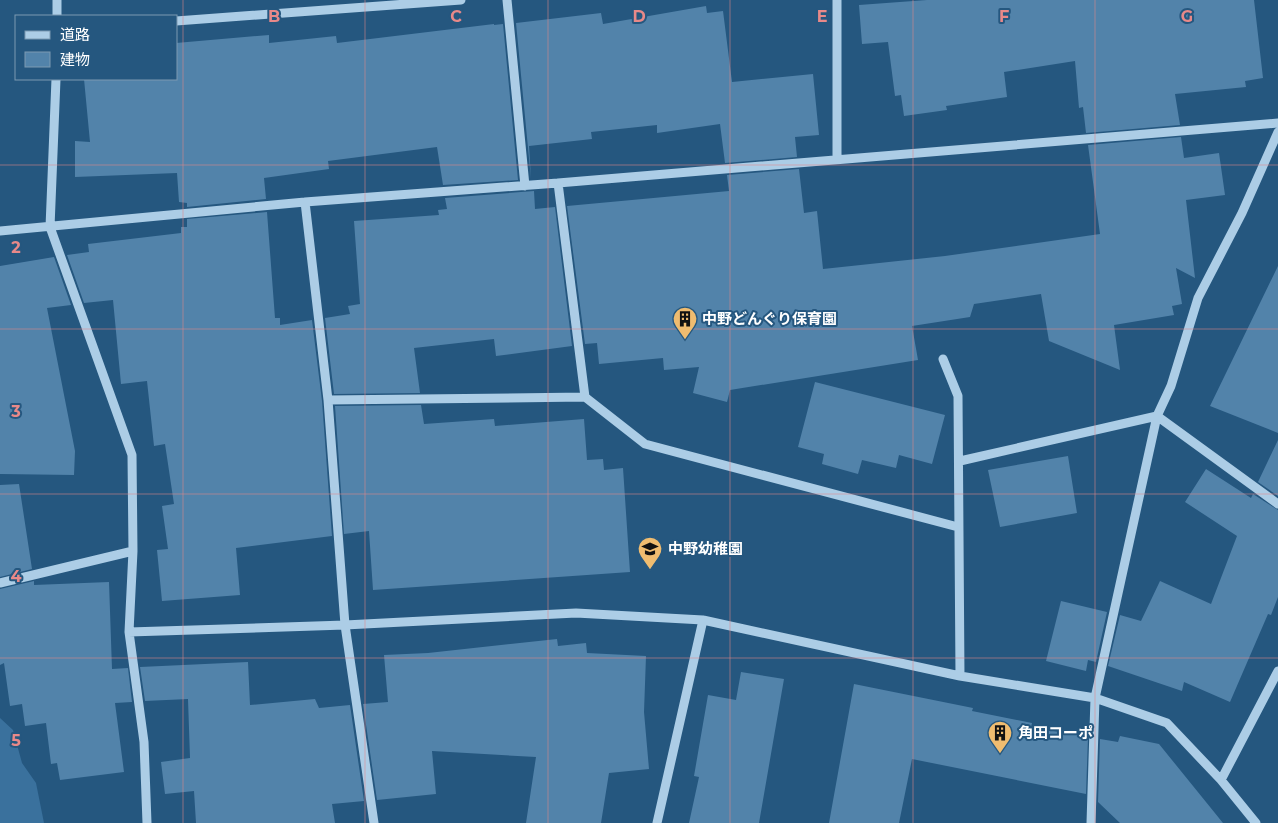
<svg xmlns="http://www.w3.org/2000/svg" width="1278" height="823" viewBox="0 0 1278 823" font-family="Montserrat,'Noto Sans JP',sans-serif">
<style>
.green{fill:#3a719d}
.building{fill:#5283aa}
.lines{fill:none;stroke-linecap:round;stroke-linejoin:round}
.minor{stroke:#accde6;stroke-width:9}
.grid{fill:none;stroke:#e88989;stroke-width:1;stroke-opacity:0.55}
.labels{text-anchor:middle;stroke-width:4;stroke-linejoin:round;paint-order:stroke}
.poi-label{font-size:15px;font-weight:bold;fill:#fff;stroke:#25577f;text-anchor:start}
.grid-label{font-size:16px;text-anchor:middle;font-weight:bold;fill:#e88989;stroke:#25577f;stroke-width:4;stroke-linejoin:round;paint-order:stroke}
</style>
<rect width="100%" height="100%" fill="#25577f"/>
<path class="green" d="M0,718l13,12 9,33 14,20 8,40h-44z"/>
<path class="building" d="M927,0h327l9,78 -18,3 1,6 -71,7 5,31 -94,8 -3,-26 -4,1 -4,-47 -71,11 3,25 -61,9 1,4 -43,6 -3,-21 -6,1 -7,-54 -26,2 -3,-39z
M706,6l1,7 16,-2 9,71 81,-8 6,61 -24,2 2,20 -72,6 -5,-39 -63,9v-8l-66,7 1,7 -63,7 2,33 -15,-156 85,-10 2,11z
M494,24v1l9,-1 15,156 -75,5 -6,-38 -109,14 1,8 -65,9 2,21 -79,8v-4l-8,-1 -2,-29 -102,4v-36l15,1 -6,-63h92v-36l93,-8v8l67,-7 1,7z
M1181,137l3,21 35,-5 6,42 -39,5 9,78 -19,-10 6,36 -10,2 2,9 -60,10 6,45 -71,-29 -8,-47 -67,10 -4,13 -58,9 6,34 -188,30 -3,12 -34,-9 6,-26 -35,3 -1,-12 -64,6 -2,-21 -12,1 -18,-138 162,-15 -2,-16 72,-6 5,44 13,-2 6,58 122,-13 155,-22 -12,-89z
M534,191l1,18 20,-2 17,139 -76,10 -2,-17 -80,9 6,45 -86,1 -9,-76 25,-4 -2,-8 12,-2 -6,-83 85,-6 -1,-5 9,-1 -2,-11z
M267,212l8,106h5v7l32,-5 10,81 10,135 -96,12 4,47 -78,6 -5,-51 11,-1 -6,-43 12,-2 -9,-60 -11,2 -7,-65 -26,3 -8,-84 -29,3 -17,-48 22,-3 -1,-8 93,-11v-6h6v-8z
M54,257l17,48 -24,3 28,143 -1,24 -74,-1v-208z
M1278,266v167l-68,-27z
M815,382l130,33 -13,49 -33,-9 -3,13 -34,-8 -4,14 -36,-10 2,-10 -26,-7z
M421,405l3,19 70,-5 1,7 89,-7 3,41 16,-1 1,11 19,-2 7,104 -257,18 -4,-59 -25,3 -9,-128z
M1278,440v56l-20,-14z
M1068,456l9,57 -77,14 -12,-57z
M1206,469l45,29 2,-4 25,16v87l-7,18 -3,-1 -38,88 -46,-20 -2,9 -74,-25 12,-51 21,6 19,-40 51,23 26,-68 -52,-34z
M19,484l13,85 -32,8v-92z
M34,581v4l75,-3 3,87 16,-1 4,34 -17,1 9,69 -64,8 -3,-17 -6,1 -5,-41 -21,3 -3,-22 -12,2 -6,-43 -4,2v-76z
M1061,601l46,11 -11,50 -8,-2 -2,11 -40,-10z
M557,639l1,7 28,-3 1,10 59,3 -2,56 5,57 -40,4 -8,50h-75l10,-66 -104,-6 4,43 -59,6 -14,-96 25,-2 -4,-47 44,-2z
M248,662l2,43 65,-6 4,9 31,-3 14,96 -32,3 3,19h-139l-2,-32 -29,3 -4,-32 29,-4 -2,-59 -43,2 -5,-34z
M741,672l43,7 -25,144h-70l10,-46 -5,-1 14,-81 28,5z
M854,684l119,24 -1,3 60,12 -1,4 57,10 -2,57 -174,-35 -13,64h-70z
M1120,736l39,8 64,79h-103l-22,-21 2,-63 18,3z"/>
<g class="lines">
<path class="minor" d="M57,0v16
M507,0l18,186
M176,21l285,-21
M56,79l-6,148 82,228 1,96 -4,81 15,110 3,81
M837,159v-159
M558,183l27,214
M305,202l23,198 17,225 29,198
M0,231l305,-29 253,-19 720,-60
M943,359l15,37 2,280
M328,400l257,-3 60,47 313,83
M960,461l197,-45 121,88
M0,583l133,-32
M129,632l216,-7 231,-12 127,7 257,56 135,22 72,25 54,57 35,43
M1221,780l57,-109
M657,823l46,-203
M1091,823l4,-125 62,-282 14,-30 27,-88 44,-85 36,-81"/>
</g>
<path class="grid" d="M183,0v823M365,0v823M548,0v823M730,0v823M913,0v823M1095,0v823M0,165h1278M0,329h1278M0,494h1278M0,658h1278"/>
<defs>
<symbol id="building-pin" viewBox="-11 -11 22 30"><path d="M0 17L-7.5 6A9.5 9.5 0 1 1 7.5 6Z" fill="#efbc70" stroke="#25577f"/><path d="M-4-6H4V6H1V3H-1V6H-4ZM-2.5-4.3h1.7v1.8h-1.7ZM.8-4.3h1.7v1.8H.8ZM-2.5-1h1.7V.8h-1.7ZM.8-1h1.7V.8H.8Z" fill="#111"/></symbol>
<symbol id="school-pin" viewBox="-11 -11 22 30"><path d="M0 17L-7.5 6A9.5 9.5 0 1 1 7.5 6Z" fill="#efbc70" stroke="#25577f"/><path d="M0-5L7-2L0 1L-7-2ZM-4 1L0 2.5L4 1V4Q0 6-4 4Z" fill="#111"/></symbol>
</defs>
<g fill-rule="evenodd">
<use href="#building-pin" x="671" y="305" width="28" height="38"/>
<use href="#school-pin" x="636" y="535" width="28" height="38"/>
<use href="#building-pin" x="986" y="719" width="28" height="38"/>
</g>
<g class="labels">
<g class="poi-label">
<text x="702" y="324">中野どんぐり保育園</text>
<text x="668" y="554">中野幼稚園</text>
<text x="1018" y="738">角田コーポ</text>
</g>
</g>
<g class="grid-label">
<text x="274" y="22">B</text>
<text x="456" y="22">C</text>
<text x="639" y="22">D</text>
<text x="822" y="22">E</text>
<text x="1004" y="22">F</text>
<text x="1187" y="22">G</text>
<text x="16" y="253">2</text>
<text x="16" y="417">3</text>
<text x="16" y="582">4</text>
<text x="16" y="746">5</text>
</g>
<rect x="15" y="15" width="162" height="65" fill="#25577f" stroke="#7c9ab2"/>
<rect x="25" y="31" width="25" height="8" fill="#accde6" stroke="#7c9ab2"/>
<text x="60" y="40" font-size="15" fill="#ffffff">道路</text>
<rect x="25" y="52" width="25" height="15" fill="#5283aa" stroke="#7c9ab2"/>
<text x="60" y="65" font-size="15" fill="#ffffff">建物</text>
</svg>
